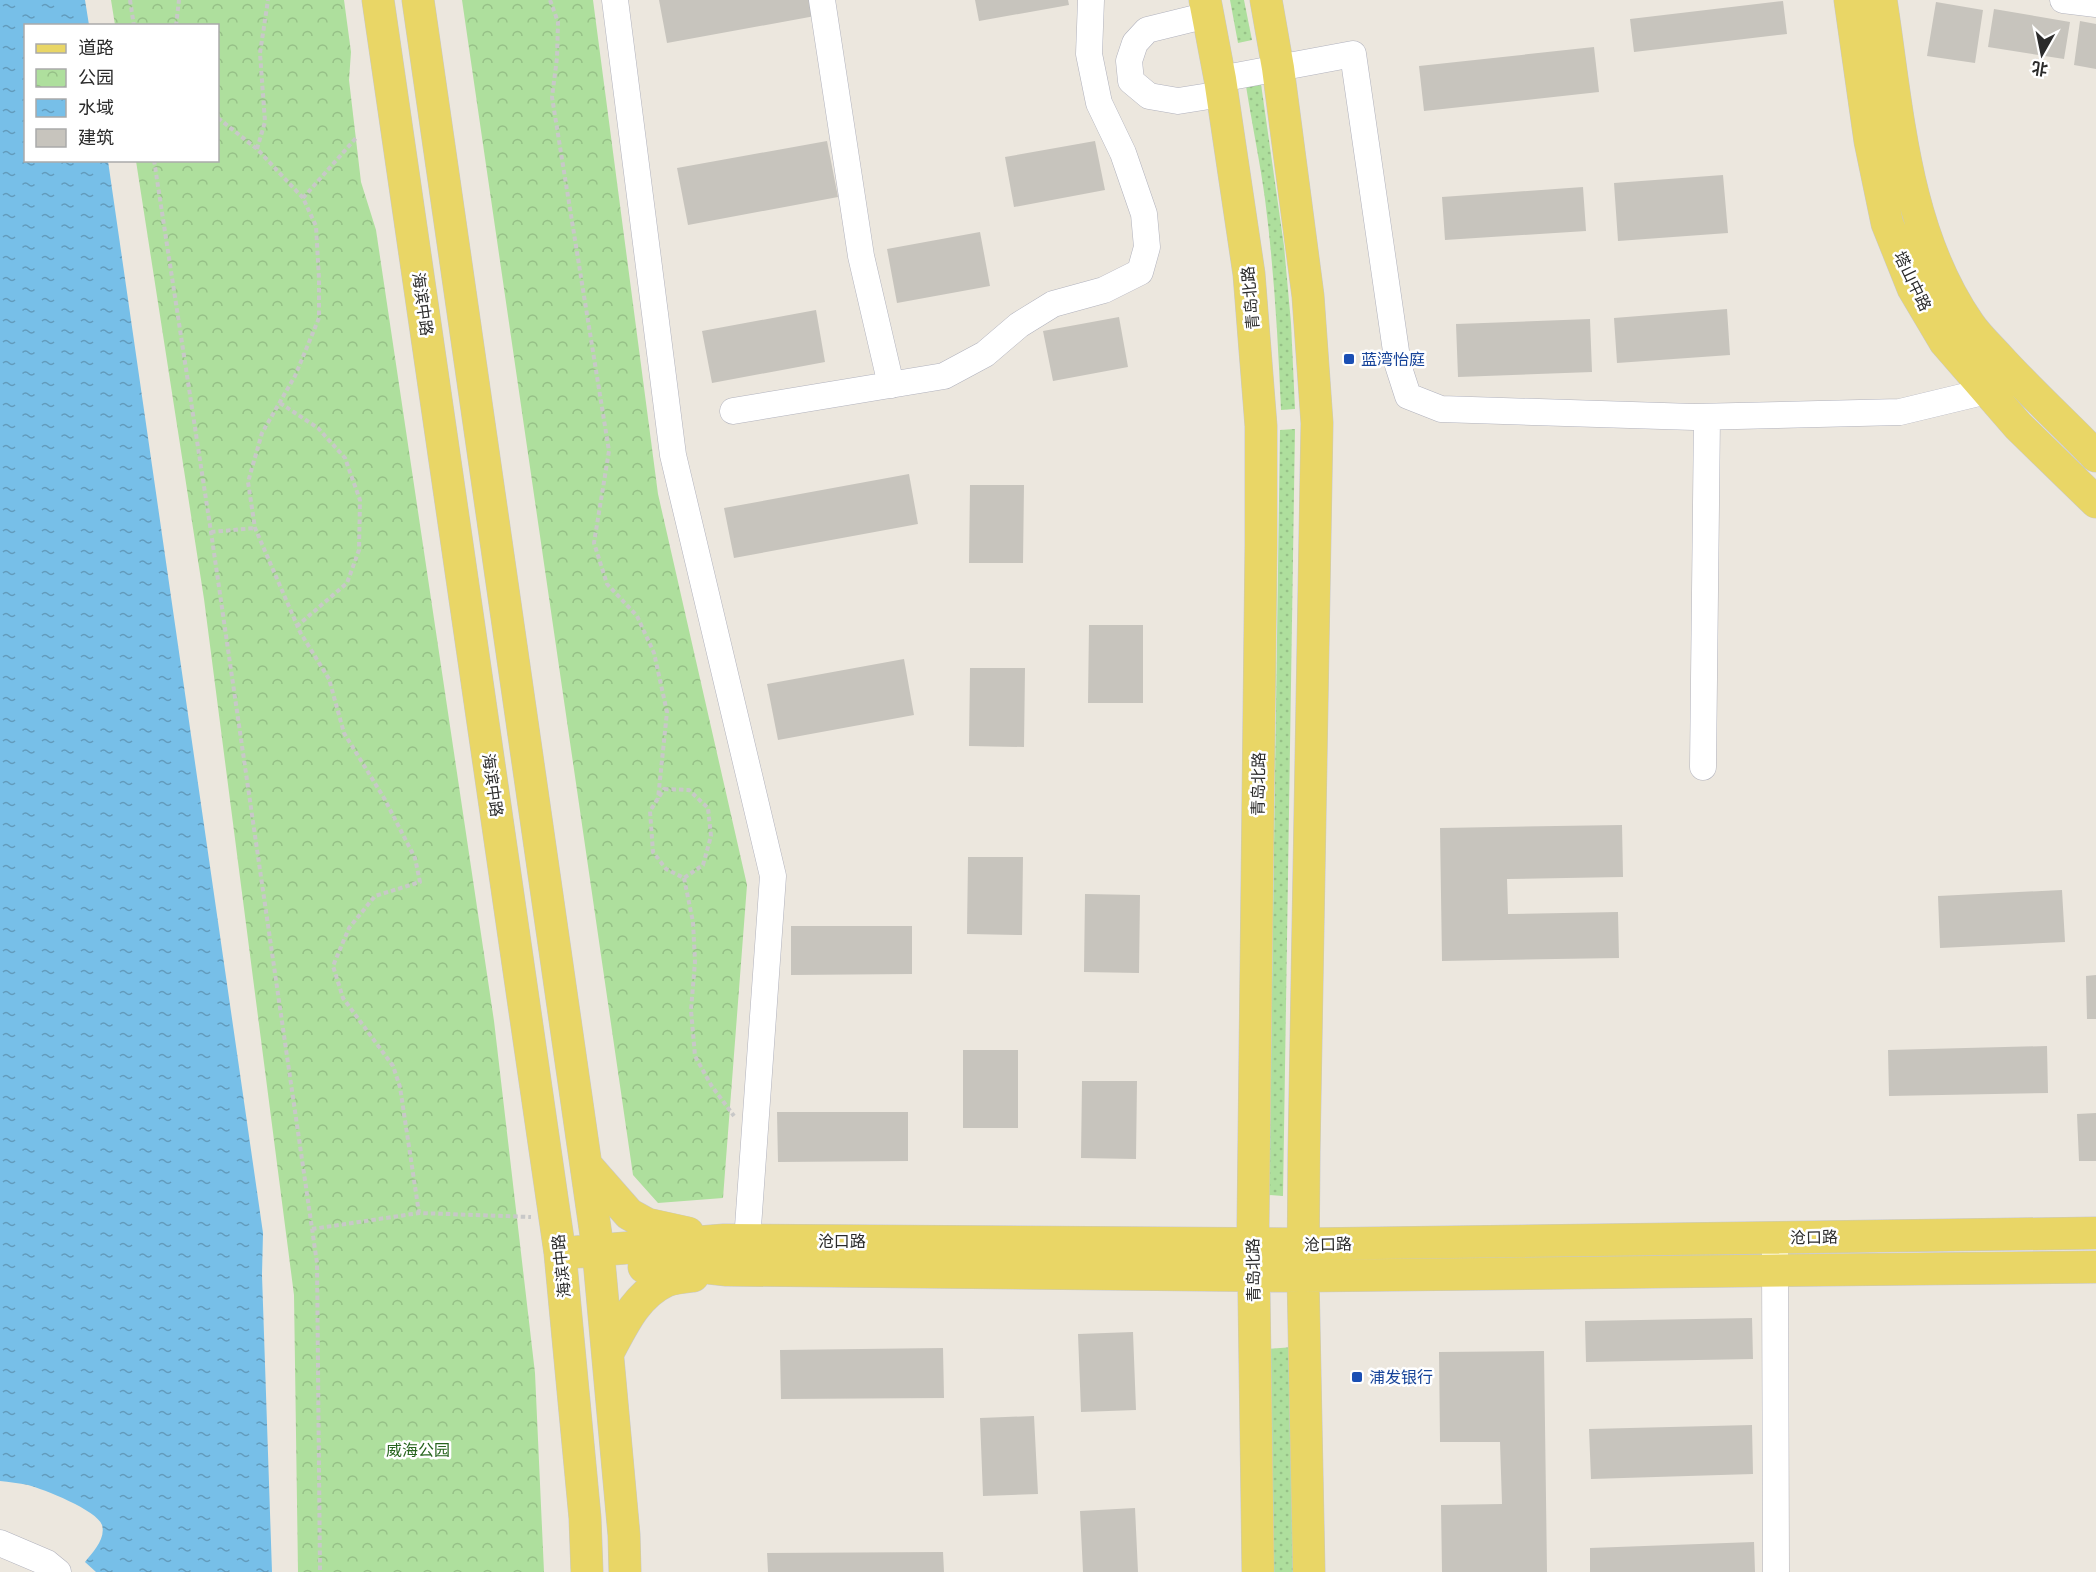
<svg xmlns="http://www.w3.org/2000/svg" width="2096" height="1572" viewBox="0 0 2096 1572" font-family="'IBM Plex Sans','Noto Sans SC',sans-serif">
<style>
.grass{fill:url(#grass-dots)}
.park{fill:url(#park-crowns)}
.water{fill:url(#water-ripples)}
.building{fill:#c7c4bd}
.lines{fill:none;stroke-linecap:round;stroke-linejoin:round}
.minor-casing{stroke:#b1b2bd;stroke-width:27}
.major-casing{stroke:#c8c8c8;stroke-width:33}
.path{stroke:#c8c8c8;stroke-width:4;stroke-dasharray:4.5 3;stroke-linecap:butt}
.minor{stroke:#fff;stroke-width:26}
.major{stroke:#e9d666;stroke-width:32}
.transit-dot{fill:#1a4fb4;stroke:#fff;stroke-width:2}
.labels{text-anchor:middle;stroke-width:5;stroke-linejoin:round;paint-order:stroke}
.street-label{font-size:16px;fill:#2b2b2b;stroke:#fff}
.transit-label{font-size:16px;fill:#164399;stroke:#fff;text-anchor:start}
.park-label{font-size:16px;fill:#27641e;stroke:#fff}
</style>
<defs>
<pattern id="grass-dots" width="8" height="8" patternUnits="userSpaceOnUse" patternTransform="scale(1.5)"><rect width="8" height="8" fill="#aedf9d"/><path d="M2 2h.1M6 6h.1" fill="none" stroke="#96c087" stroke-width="1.8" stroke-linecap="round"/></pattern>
<pattern id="park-crowns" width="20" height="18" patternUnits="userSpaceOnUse" patternTransform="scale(1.5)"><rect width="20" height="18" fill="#aedf9d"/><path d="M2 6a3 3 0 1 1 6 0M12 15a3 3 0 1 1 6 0" fill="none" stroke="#96c087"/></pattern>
<pattern id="water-ripples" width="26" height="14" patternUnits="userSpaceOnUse" patternTransform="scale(1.5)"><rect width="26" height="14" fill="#77bfe8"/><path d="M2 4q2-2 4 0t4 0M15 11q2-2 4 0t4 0" fill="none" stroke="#629bbc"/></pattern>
</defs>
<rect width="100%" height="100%" fill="#ece7de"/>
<path class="grass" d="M1230,0h14l8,40 -14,3z
M1261,84l23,162 7,77 4,86 -14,1c-3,-71 -7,-141 -16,-211 -5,-37 -13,-75 -19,-113z
M1295,429l-12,767 -14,-1 11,-765z
M1294,1347l2,225h-27l-3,-223z"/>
<path class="park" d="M111,0h233l7,52 -2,28 12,102 15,48 118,791 41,352 9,199h-246l-4,-277 -90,-696 -68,-438 82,-1v-134l-103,-1z
M462,0h131l65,494 89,391 -24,313 -65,5 -25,-28z"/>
<path class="water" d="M0,0h85l4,25 -63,1v134l82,1 155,1072 -1,42 10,297h-176l-11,-10c8,-10 21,-23 17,-37 -5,-15 -59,-36 -74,-40 -9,-2 -19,-3 -28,-4z"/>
<path class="building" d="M659,0h153l3,16 -148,27z
M975,0h93l1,5 -90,16z
M1783,1l4,33 -153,18 -4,-33z
M1936,2l47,8 -8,53 -48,-7z
M1994,9l76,13 -6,37 -76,-12z
M2080,21l16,3v45l-22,-4z
M1594,47l5,45 -175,19 -5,-45z
M827,141l11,56 -150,28 -11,-57z
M1095,141l10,49 -91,17 -9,-50z
M1723,175l5,58 -110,8 -4,-58z
M1583,187l3,44 -141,9 -3,-43z
M980,232l10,54 -93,17 -10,-54z
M1727,309l3,46 -113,8 -3,-45z
M816,310l9,52 -113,21 -10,-52z
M1119,317l9,50 -75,14 -10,-50z
M1590,319l2,53 -134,5 -2,-53z
M909,474l9,50 -184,34 -10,-50z
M970,485h54l-1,78h-54z
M1089,625h54v78h-55z
M904,659l10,56 -136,25 -11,-56z
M970,668h55l-1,79 -55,-1z
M1622,825l1,52 -116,2 1,35 110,-2 1,46 -177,3 -2,-133z
M968,857h55l-1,78 -55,-1z
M2062,890l3,52 -125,6 -2,-52z
M1085,894l55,1 -1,78 -55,-1z
M791,926h121v48l-121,1z
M2096,975v44h-9l-1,-43z
M2047,1046l1,47 -159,3 -1,-46z
M963,1050h55v78h-55z
M1082,1081h55l-1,78 -55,-1z
M777,1112h131v49l-130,1z
M2096,1113v48h-17l-2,-47z
M1752,1318l1,41 -167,3 -1,-41z
M1133,1332l3,78 -55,2 -3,-78z
M943,1348l1,50 -163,1 -1,-49z
M1544,1351l3,221h-105l-1,-67 61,-1 -2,-62h-60l-1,-90z
M1034,1416l4,78 -55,2 -3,-78z
M1752,1425l1,49 -162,5 -2,-50z
M1135,1508l3,64h-55l-3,-61z
M1754,1542l1,30h-165v-24z
M943,1552l1,20h-176l-1,-19z"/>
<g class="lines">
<defs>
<path id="minor" d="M615,0l58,455 100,421 -26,365
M822,0l39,256 30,129
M2063,0l33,4
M1208,15l-61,15 -12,13 -6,18 2,20 18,15 29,5 44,-7
M1220,79l133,-25 45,311 10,31 33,13 253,8 206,-5 87,-21
M733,411l211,-35 41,-22 34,-29 34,-21 51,-14 36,-18 7,-25 -3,-33 -21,-61 -24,-50 -10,-49 2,-54
M1703,767l4,-350
M1775,1253l1,319
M0,1543l47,20 11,9"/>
<path id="major" d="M378,0l182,1253 25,265 2,54
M418,0l180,1249 26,286 1,37
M1205,0l15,79 29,195 12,152v120l-8,679 5,347
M1266,0l12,68 30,228 9,127 -13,729 -1,124 6,296
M1850,0l20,141 17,82 26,65 32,54 73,84 78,76
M1881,0c17,110 23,230 88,324 8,12 20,23 30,34 31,34 65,65 97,98
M586,1165l43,49 18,10 41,9
M576,1252l148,-12 579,4 793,-11
M644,1267l38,-2 45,5 576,6 793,-9
M608,1353c15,-28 28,-58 58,-72 8,-3 18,-4 27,-5"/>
</defs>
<use href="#minor" class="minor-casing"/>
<use href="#major" class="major-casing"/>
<path class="path" d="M130,0l4,26
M550,0l8,22 -1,36 -5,39 57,354 -15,92 13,41 30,32 17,37 13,59 -9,87
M176,26l3,-26
M218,118l39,31 46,49 13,28 3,53v39l-24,58 -33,57 -14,49 7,46 45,104 29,47 15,54 40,65 31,60 5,24 -45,14 -26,32 -16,38 10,32 50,68 7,21 19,126
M257,149l8,-27 -5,-69 8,-53
M154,160l57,372 106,731 3,309
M303,198l53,-60
M280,403l38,25 27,30 15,42 -1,50 -12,33 -50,43
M211,532l44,-4
M664,789l25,1 19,18 3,28 -8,29 -19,13 -18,-9 -13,-17 -3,-41z
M684,878l9,44 2,40 -4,48 4,46 16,29 23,31
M312,1229l107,-16 112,4"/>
<use href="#minor" class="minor"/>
<use href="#major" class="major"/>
</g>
<g class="transit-dot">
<rect x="1343" y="353" width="12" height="12" rx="3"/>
<rect x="1351" y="1371" width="12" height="12" rx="3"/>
</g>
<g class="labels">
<g class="street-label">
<text transform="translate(1913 281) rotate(64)" y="6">塔山中路</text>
<text transform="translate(1250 298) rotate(-95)" y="6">青岛北路</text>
<text transform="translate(423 304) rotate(82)" y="6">海滨中路</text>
<text transform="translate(1258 784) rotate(-89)" y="6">青岛北路</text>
<text transform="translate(493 785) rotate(82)" y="6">海滨中路</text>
<text transform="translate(1814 1237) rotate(-1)" y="6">沧口路</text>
<text x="842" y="1247">沧口路</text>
<text transform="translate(1328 1244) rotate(-1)" y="6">沧口路</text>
<text transform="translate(561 1266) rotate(-96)" y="6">海滨中路</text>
<text transform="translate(1253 1270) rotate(-91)" y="6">青岛北路</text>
</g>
<g class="transit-label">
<text x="1361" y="365">蓝湾怡庭</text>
<text x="1369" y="1383">浦发银行</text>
</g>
<g class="park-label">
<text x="418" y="1456">威海公园</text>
</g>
</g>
<rect x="24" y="24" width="195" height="138" fill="#ffffff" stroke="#aaaaaa" stroke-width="1.5"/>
<rect x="36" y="44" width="30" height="9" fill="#e9d666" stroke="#aaaaaa" stroke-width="1.5"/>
<text x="78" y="54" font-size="18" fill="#2b2b2b">道路</text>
<rect x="36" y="69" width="30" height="18" fill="url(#park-crowns)" stroke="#aaaaaa" stroke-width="1.5"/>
<text x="78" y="84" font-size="18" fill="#2b2b2b">公园</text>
<rect x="36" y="99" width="30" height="18" fill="url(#water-ripples)" stroke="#aaaaaa" stroke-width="1.5"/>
<text x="78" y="114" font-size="18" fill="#2b2b2b">水域</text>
<rect x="36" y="129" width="30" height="18" fill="#c7c4bd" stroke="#aaaaaa" stroke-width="1.5"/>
<text x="78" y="144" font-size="18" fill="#2b2b2b">建筑</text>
<g transform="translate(2042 54) rotate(189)" stroke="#ffffff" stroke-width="4.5" paint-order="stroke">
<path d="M0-4.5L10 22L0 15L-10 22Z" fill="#2b2b2b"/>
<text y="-9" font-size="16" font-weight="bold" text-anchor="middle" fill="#2b2b2b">北</text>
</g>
</svg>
